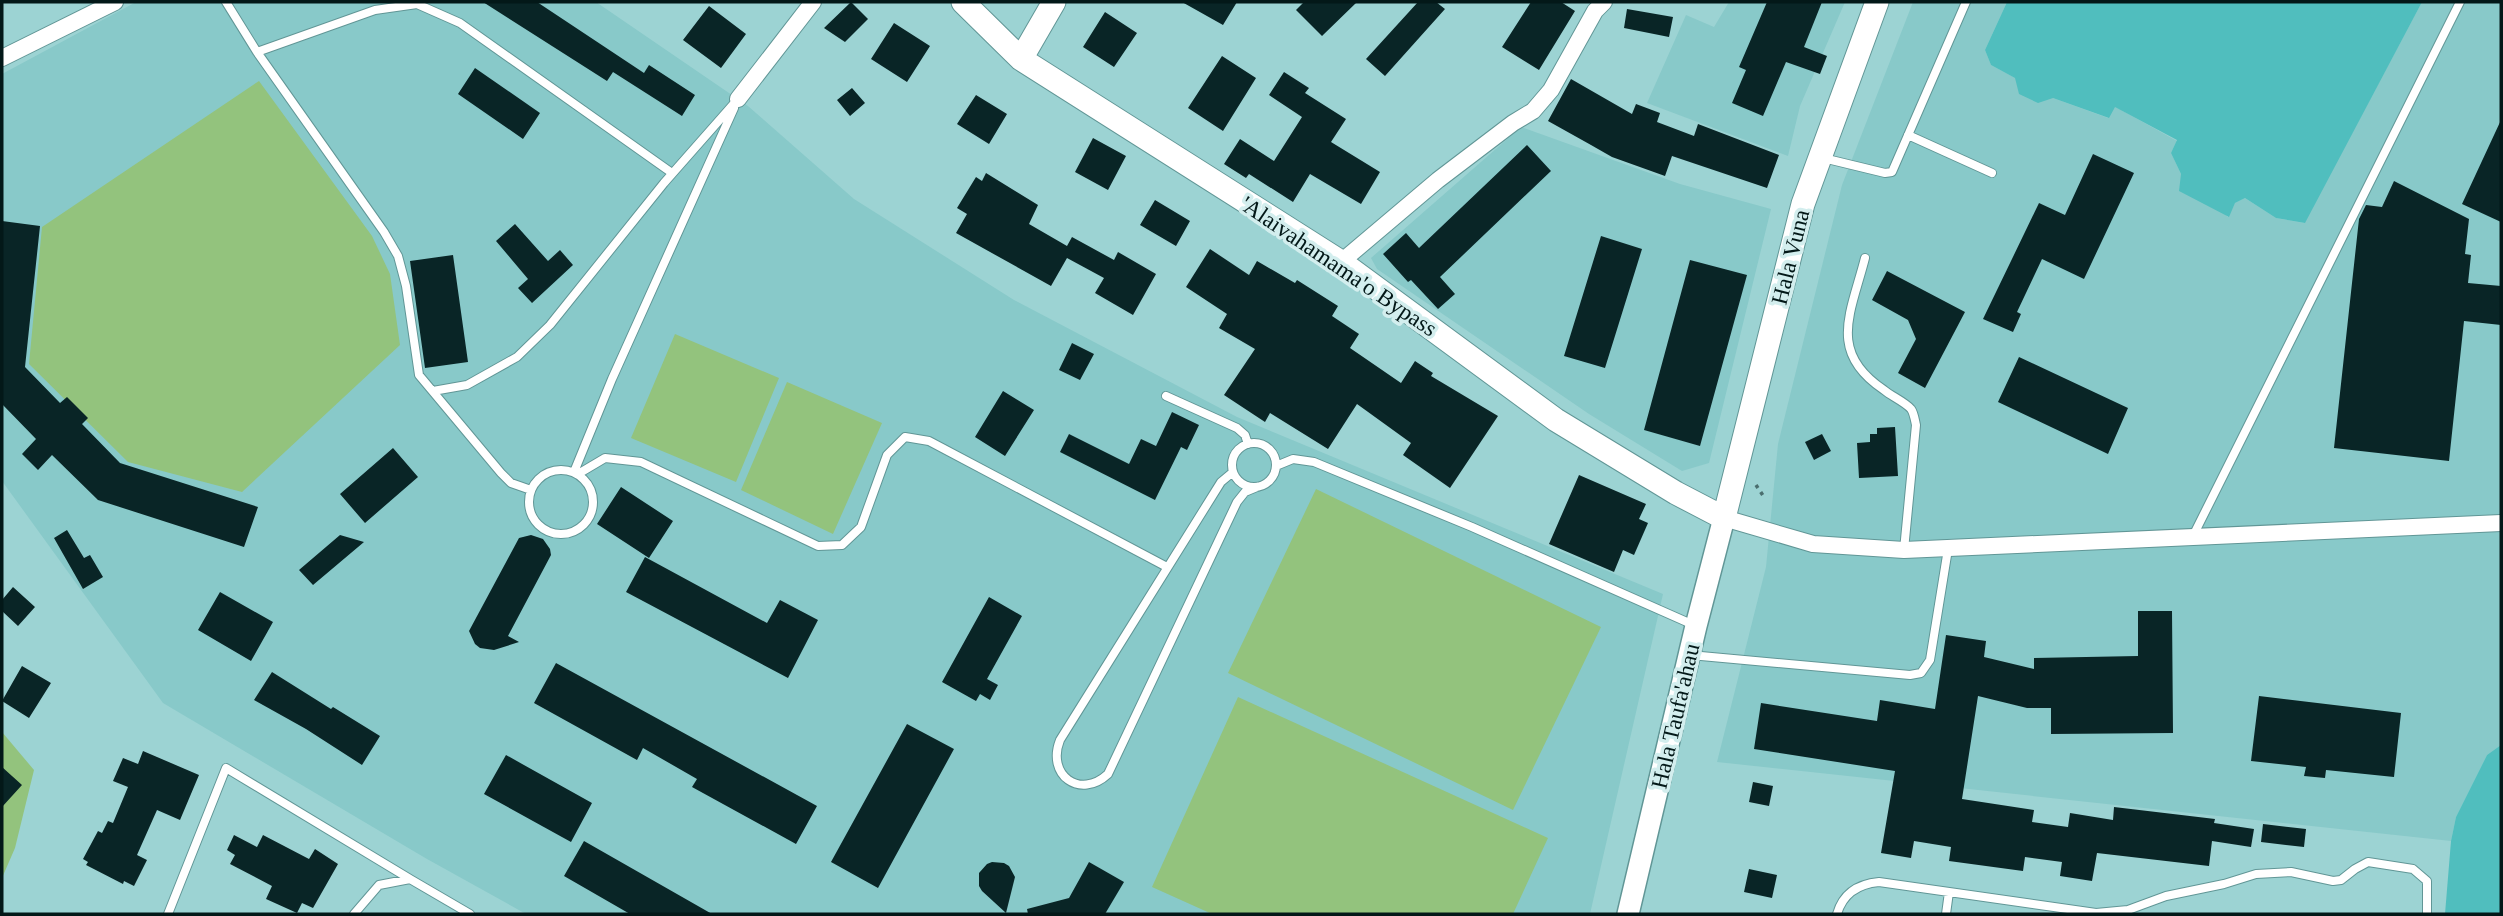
<svg xmlns="http://www.w3.org/2000/svg" width="2503" height="916" viewBox="0 0 2503 916" font-family="Georgia,serif">
<style>
.built{fill:#88c9c9}
.green{fill:#93c37d}
.water{fill:#50bebe}
.building{fill:#092526}
.lines{fill:none;stroke-linecap:round;stroke-linejoin:round}
.service-casing{stroke:#619696;stroke-width:10}
.minor-casing{stroke:#619696;stroke-width:18}
.tertiary-casing{stroke:#619696;stroke-width:24}
.secondary-casing{stroke:#619696;stroke-width:25}
.path{stroke:#4a6e6e;stroke-width:3.5;stroke-dasharray:3.5 5;stroke-linecap:butt}
.service{stroke:#fff;stroke-width:8}
.minor{stroke:#fff;stroke-width:16}
.tertiary{stroke:#fff;stroke-width:21}
.secondary{stroke:#fff;stroke-width:23}
.labels{text-anchor:middle;stroke-width:7;stroke-linejoin:round;paint-order:stroke}
.street-label{font-size:23px;fill:#031818;stroke:#d3eeee}
</style>
<rect width="100%" height="100%" fill="#9cd3d3"/>
<path class="built" d="M136,2h460l152,104 106,93 160,101 223,117 426,177 -73,320h-1064l-99,-55 -264,-156 -161,-222v-407z
M1729,2h116l-45,104 -12,50 -141,-53 39,-88 28,12z
M1913,2h94l-22,48 6,15 62,33 55,20 6,-12 63,35 -6,12 10,21 47,43 7,-14 10,-5 31,20 28,5 118,-221h79v743l-14,10 -31,62 -5,24 -734,-79 49,-195 12,-123 64,-259z
M1521,127l159,57 91,25 -62,254 -27,8 -93,-57 -212,-145 -6,-11z"/>
<path class="green" d="M259,81l113,155 18,38 10,71 -158,147 -114,-30 -99,-98 13,-137z
M675,334l104,44 -43,104 -105,-44z
M787,382l95,41 -49,111 -92,-44z
M1316,489l285,138 -88,183 -285,-137z
M1238,697l310,141 -35,76h-301l-60,-27z
M2,732l32,38 -19,78 -13,30z"/>
<path class="water" d="M2007,2h415l-117,221 -29,-5 -31,-20 -10,5 -6,14 -50,-26 2,-17 -10,-21 6,-13 -62,-33 -6,11 -56,-20 -15,5 -19,-9 -4,-16 -24,-13 -6,-15z
M2501,745v169h-56l6,-73 5,-24 31,-62z"/>
<path class="building" d="M483,2h54l107,71 5,-8 46,30 -13,21 -69,-44 -6,9z
M851,2l17,17 -23,23 -21,-14z
M1182,2h55l-14,23z
M1304,2h53l-35,34 -26,-26z
M1418,2h18l9,7 -60,67 -19,-17z
M1531,2h30l14,9 -36,59 -37,-23z
M1767,2h55l-18,45 23,9 -7,18 -34,-12 -23,54 -31,-13 14,-33 -7,-3z
M709,6l37,28 -25,34 -38,-28z
M1627,9l46,8 -4,20 -45,-9z
M1105,12l32,21 -23,34 -31,-20z
M894,23l36,23 -23,36 -36,-23z
M1222,56l34,22 -33,53 -35,-23z
M475,68l65,45 -17,26 -65,-45z
M1284,72l25,16 -4,5 41,26 -15,23 49,30 -19,32 -51,-30 -17,28 -44,-28 -3,4 -22,-14 16,-25 34,22 28,-44 -33,-22z
M1571,79l61,35 4,-10 24,9 -3,9 37,14 4,-12 81,31 -12,33 -95,-32 -7,20 -53,-19 -21,-12 -43,-24z
M852,88l13,15 -15,13 -13,-16z
M976,95l31,19 -18,30 -32,-20z
M2501,120v102l-39,-18z
M1093,138l33,18 -18,34 -33,-18z
M1527,145l24,26 -111,106 15,17 -17,15 -27,-29 -3,2 -25,-28 23,-21 13,15z
M2093,154l41,19 -50,106 -42,-20 -25,53 4,2 -8,18 -30,-13 56,-116 26,12z
M986,173l52,32 -9,19 38,22 5,-9 42,23 4,-8 38,22 -23,41 -38,-22 9,-15 -37,-20 -16,28 -95,-53 11,-19 -10,-6 19,-31 6,4z
M2394,181l75,38 -4,35 6,1 -3,28 33,3v39l-37,-4 -15,140 -115,-13 25,-229 7,-14 16,2z
M1155,200l35,21 -14,25 -36,-21z
M2,221l38,5 -15,141 35,36 7,-6 21,21 -6,6 38,39 138,44 -14,40 -146,-47 -46,-45 -14,15 -16,-16 14,-15 -34,-35z
M515,224l33,37 12,-11 13,15 -41,38 -14,-15 10,-9 -32,-38z
M1601,236l41,13 -37,119 -41,-12z
M1210,249l39,26 8,-14 38,22 2,-3 41,26 -6,10 27,18 -9,14 51,35 14,-22 18,12 -2,3 67,40 -48,72 -47,-33 8,-12 -54,-39 -29,45 -58,-36 -5,9 -41,-27 31,-46 -36,-21 8,-14 -41,-27z
M453,255l15,107 -43,6 -15,-107z
M1690,260l57,15 -47,171 -56,-16z
M1887,271l78,41 -40,76 -27,-15 18,-34 -8,-19 -36,-20z
M1072,343l22,11 -14,26 -21,-10z
M2019,357l109,51 -20,46 -110,-52z
M1003,391l31,19 -29,46 -30,-19z
M1172,412l27,13 -12,25 -6,-3 -26,53 -95,-48 9,-18 60,30 12,-25 15,7z
M1895,427l3,49 -39,2 -2,-35 13,-1v-8h7v-6z
M1822,434l9,17 -17,9 -9,-18z
M393,448l25,29 -53,46 -25,-29z
M1579,475l67,29 -7,15 9,4 -14,32 -11,-5 -9,22 -65,-28z
M621,487l52,34 -24,37 -52,-34z
M67,530l17,28 6,-3 13,22 -20,12 -29,-51z
M340,535l24,7 -51,43 -14,-15z
M531,535l12,4 7,10 1,6 -43,81 11,6 -25,8 -14,-2 -5,-4 -6,-13 50,-93z
M645,557l122,66 13,-23 38,20 -30,58 -162,-86z
M13,587l22,20 -17,19 -16,-15v-11z
M220,592l53,30 -22,39 -53,-31z
M989,597l33,19 -35,63 11,6 -8,15 -10,-6 -4,7 -34,-19z
M2138,611h34l1,122 -122,1v-26h-24l-49,-12 -16,103 72,11 -2,12 36,5 2,-14 43,7 1,-13 101,12 -1,4 40,6 -3,18 -39,-6 -3,25 -112,-13 -5,28 -32,-5 2,-14 -37,-5 -2,14 -74,-10 2,-14 -37,-6 -3,17 -30,-5 14,-82 -141,-22 7,-46 116,18 3,-21 55,9 11,-74 40,6 -2,16 50,12v-11l104,-2z
M556,663l261,143 -21,38 -104,-57 5,-8 -54,-31 -6,12 -103,-57z
M22,666l29,17 -22,35 -27,-17z
M272,672l59,37 2,-2 47,29 -18,29 -56,-36 -52,-29z
M2259,696l142,17 -7,64 -68,-7 -1,8 -21,-2 2,-9 -55,-6z
M907,724l47,25 -76,139 -47,-26z
M143,751l56,24 -19,45 -23,-10 -20,45 10,5 -13,26 -10,-5 -1,3 -37,-19 2,-3 -5,-3 15,-28 4,2 6,-12 5,2 15,-36 -15,-6 10,-23 15,6z
M506,755l86,48 -21,39 -87,-48z
M2,767l20,18 -20,22z
M1753,782l20,4 -4,20 -20,-4z
M2263,824l43,5 -2,18 -43,-5z
M234,835l23,12 6,-12 46,24 6,-10 23,15 -25,44 -11,-5 -5,10 -31,-14 6,-13 -42,-22 5,-9 -8,-5z
M584,841l128,73h-82l-66,-38z
M992,862l12,1 5,3 6,11 -9,36 -24,-22 -3,-5v-13l8,-9z
M1089,862l35,20 -19,32h-77l-1,-5 42,-11z
M1749,869l28,6 -5,23 -28,-6z"/>
<g class="lines">
<defs>
<path id="service" d="M226,2l31,50 127,180 14,24 8,30 13,89 82,98 10,10 20,7
M257,52l118,-42 42,-6 43,19 212,150
M1908,135l84,38
M1823,158l62,15 7,-1 74,-170
M1865,258c-14,55 -38,94 19,132 7,6 21,12 27,19 3,4 4,12 5,16l-12,125
M433,391l34,-6 50,-28 33,-32 114,-142 74,-84
M1166,396l71,32 8,7 3,9
M1232 465a22 22 0 1 1 44 0a22 22 0 1 1-44 0Z
M1276,466l17,-7 21,3 158,65 224,99
M529 502a32 32 0 1 1 64 0a32 32 0 1 1-64 0Z
M574,472l38,-93 122,-271
M1233,472l-12,10 -161,258c-14,35 20,60 48,34l129,-272 8,-10 12,-5
M578,474l27,-16 36,4 177,84 24,-1 19,-18 26,-72 18,-18 24,4 238,126
M2192,538l268,-536
M1690,655l220,20 11,-2 9,-13 18,-111
M168,914l58,-146 184,111
M354,914l25,-29 31,-6 60,35
M1837,914c6,-21 21,-30 42,-32l217,31 32,-3 38,-14 58,-12 32,-10 35,-2 42,9 8,-1 14,-11 13,-7 45,7 14,12v33
M1946,914l3,-22"/>
<path id="minor" d="M2,58l113,-56
M738,99l75,-97
M1341,262l97,-82 75,-57 20,-12 18,-21 44,-79 9,-9
M1724,518l89,26 91,6 597,-27"/>
<path id="tertiary" d="M1628,914l68,-288 28,-108"/>
<path id="secondary" d="M963,2l58,57 320,203 215,158 120,73 48,25 79,-314 74,-202
M1021,59l33,-57"/>
</defs>
<use href="#service" class="service-casing"/>
<use href="#minor" class="minor-casing"/>
<use href="#tertiary" class="tertiary-casing"/>
<use href="#secondary" class="secondary-casing"/>
<path class="path" d="M1756,485l8,12"/>
<use href="#service" class="service"/>
<use href="#minor" class="minor"/>
<use href="#tertiary" class="tertiary"/>
<use href="#secondary" class="secondary"/>
</g>
<g class="labels">
<g class="street-label">
<text transform="translate(1790 257) rotate(-76)" y="8">Hala Vuna</text>
<text transform="translate(1339 266) rotate(34)" y="8">'Alaivahamama'o Bypass</text>
<text transform="translate(1675 716) rotate(-77)" y="8">Hala Taufa'ahau</text>
</g>
</g>
<rect width="2503" height="916" fill="none" stroke="#031818" stroke-width="7"/>
</svg>
